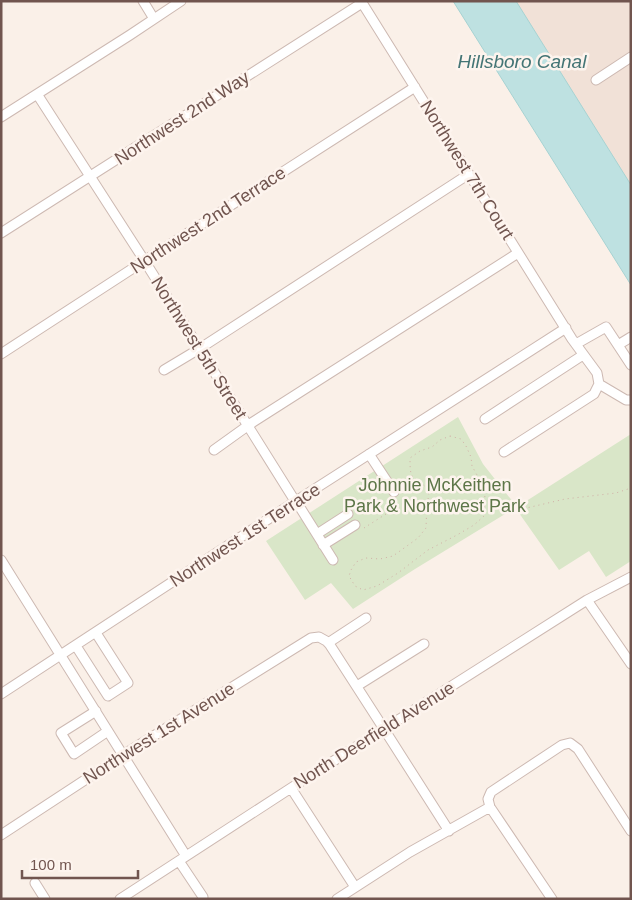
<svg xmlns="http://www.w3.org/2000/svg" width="632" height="900" viewBox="0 0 632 900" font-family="Arial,sans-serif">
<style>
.residential{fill:#f1e1d7}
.green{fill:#d9e6c8}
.water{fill:#bee1e1;stroke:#a6d2d2}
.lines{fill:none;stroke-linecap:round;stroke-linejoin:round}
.minor-casing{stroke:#cdb9b2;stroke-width:11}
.path{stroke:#d1afa6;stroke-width:1;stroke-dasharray:1 4;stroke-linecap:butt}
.minor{stroke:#fff;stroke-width:9}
.labels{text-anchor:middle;stroke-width:5;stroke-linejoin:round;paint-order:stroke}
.street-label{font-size:18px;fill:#71554f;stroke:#fdf4ee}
.park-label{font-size:18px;fill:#5d7648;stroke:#fdf4ee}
.water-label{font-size:19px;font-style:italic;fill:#447575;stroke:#fdf4ee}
</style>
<rect width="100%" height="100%" fill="#faf0e8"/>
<path class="residential" d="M516,1h115v184z"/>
<path class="green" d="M458,417l25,47 34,43 114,-73v127l-25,16 -17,-26 -30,19 -40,-57 -9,-2 -95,58 -62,40 -22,-26 -26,17 -39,-59z"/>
<path class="water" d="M453,1h63l115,184v100z"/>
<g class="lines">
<defs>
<path id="minor" d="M143,1l11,18
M361,1l211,338 25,34 2,11 -5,10 -90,58
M596,80l35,-23
M37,94l107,166 151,241
M1,117l129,-82 51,-34
M1,233l361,-230
M576,344l30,-17 25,38
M618,345l13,-8
M1,354l137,-89 277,-178
M164,370l35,-21 270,-175
M599,384l27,16h5
M485,419l98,-64
M214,450l39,-28 265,-169
M369,454l25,38
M296,501l37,59
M317,534l31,-20
M323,545l32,-20
M1,560l185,296
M587,600l44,64
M328,643l38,-25
M76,646l32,50 20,-13 -32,-50
M357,686l67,-42
M1,694l295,-193 270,-173
M96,711l-35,22 13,21 34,-23
M291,788l64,99
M490,807l62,92
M1,835l122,-80 188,-117 8,-1 9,5 56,87 65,102
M179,861l24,36
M35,883l10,16
M120,899l171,-111 296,-188 44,-23
M337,899l73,-47 80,-45 -2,-8 3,-7 71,-47 8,-2 8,6 53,82"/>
</defs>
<use href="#minor" class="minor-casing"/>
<path class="path" d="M450,436l11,3 5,7 5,11 1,9 5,9 6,7 2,10 -1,24 -10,9 -17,10 -29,15 -30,23 -21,13 -14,4 -8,-4 -6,-10 2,-6 5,-8 10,-4 14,1 13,-3 25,-18 8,-10 1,-26 2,-6 -2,-8 -16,-13 -1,-10v-7l10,-7 12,-4 8,-7z
M364,528l44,-28 8,-1 33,7 16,1 20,-3 23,2 10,4 47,-11 51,-6 15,-5"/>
<use href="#minor" class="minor"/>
</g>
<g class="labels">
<g class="street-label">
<text transform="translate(182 118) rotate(-33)" y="6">Northwest 2nd Way</text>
<text transform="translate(467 170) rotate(58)" y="6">Northwest 7th Court</text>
<text transform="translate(208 220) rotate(-33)" y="6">Northwest 2nd Terrace</text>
<text transform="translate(199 348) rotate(58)" y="6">Northwest 5th Street</text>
<text transform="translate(245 535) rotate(-33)" y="6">Northwest 1st Terrace</text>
<text transform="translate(159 733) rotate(-32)" y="6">Northwest 1st Avenue</text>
<text transform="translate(374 735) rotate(-32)" y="6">North Deerfield Avenue</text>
</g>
<g class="park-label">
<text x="435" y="491">Johnnie McKeithen<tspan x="435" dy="21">Park &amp; Northwest Park</tspan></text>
</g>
<g class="water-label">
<text x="522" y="68">Hillsboro Canal</text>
</g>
</g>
<rect width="632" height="900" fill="none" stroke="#71554f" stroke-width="5"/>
<path d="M22 870v8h116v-8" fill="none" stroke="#71554f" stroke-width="2.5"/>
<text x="30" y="870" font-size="15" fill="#71554f" stroke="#fdf4ee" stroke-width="4" paint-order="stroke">100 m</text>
</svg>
